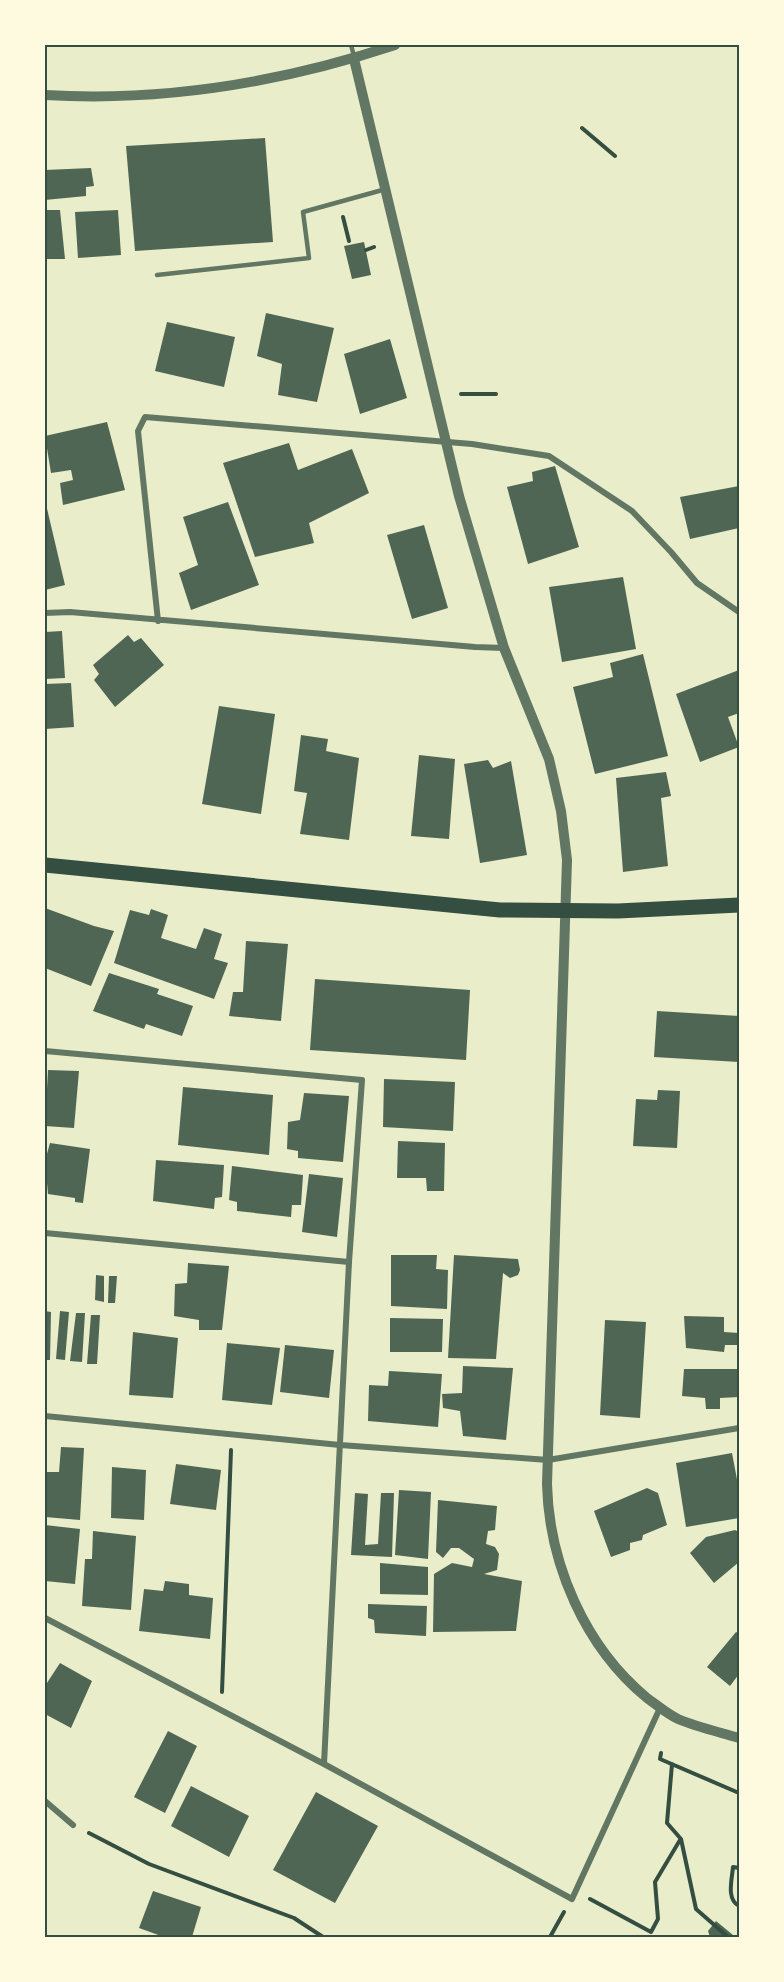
<svg xmlns="http://www.w3.org/2000/svg" width="784" height="1982" viewBox="0 0 784 1982" font-family="'Exo 2',sans-serif">
<style>
.building{fill:#4f6655}
.lines{fill:none;stroke-linecap:round;stroke-linejoin:round}
.path{stroke:#344e41;stroke-width:4}
.service{stroke:#617663;stroke-width:4.5}
.minor{stroke:#617663;stroke-width:6}
.tertiary{stroke:#617663;stroke-width:10}
.primary{stroke:#344e41;stroke-width:15}
.neatline{fill:none;stroke:#344e41;stroke-width:2}
</style>
<rect width="100%" height="100%" fill="#e9edc9"/>
<path class="building" d="M265,138l8,104 -138,9 -9,-105z
M91,168l3,18 -8,1v9l-41,4v-30z
M45,210h15l5,49h-20z
M118,210l3,45 -43,3 -3,-46z
M364,242l7,33 -19,4 -8,-33z
M266,313l68,15 -17,74 -39,-7 4,-31 -25,-8z
M167,322l68,15 -11,50 -69,-16z
M390,339l17,59 -47,16 -16,-60z
M107,422l18,68 -62,15 -3,-22 13,-3 -2,-10 -20,3 -6,-37z
M289,443l9,27 54,-21 17,44 -60,30 5,20 -59,14 -32,-94z
M555,466l24,81 -51,17 -21,-77 26,-6 -1,-9z
M739,486v42l-49,11 -10,-42z
M45,500l20,85 -20,5z
M228,502l31,83 -68,25 -12,-37 19,-8 -15,-48z
M424,525l24,83 -36,11 -25,-84z
M623,577l13,72 -74,13 -13,-75z
M62,631l3,47 -20,1v-47z
M128,635l6,7 7,-4 23,27 -49,42 -21,-27 5,-6 -6,-9z
M643,654l25,102 -73,18 -22,-87 40,-10 -3,-14z
M739,670v43l-11,4 11,30 -39,15 -24,-68z
M71,683l3,44 -29,2v-45z
M219,706l56,8 -14,100 -59,-10z
M301,735l27,4 -2,12 33,7 -10,82 -49,-6 7,-41 -13,-2z
M419,755l36,4 -6,80 -38,-3z
M488,760l5,8 18,-7 16,94 -47,8 -16,-99z
M666,772l5,24 -10,2 7,68 -45,6 -7,-94z
M45,908l49,18 20,5 -23,55 -46,-18z
M151,909l17,6 -7,23 35,11 8,-21 18,6 -8,25 14,4 -14,36 -100,-36 16,-53 19,5z
M246,941l42,3 -7,77 -52,-5 4,-24h10z
M109,973l50,16 -2,5 36,12 -11,30 -36,-12 -2,5 -51,-18z
M315,979l155,11 -4,70 -156,-10z
M657,1011l82,5v46l-85,-5z
M48,1070l31,1 -5,57 -29,-2z
M384,1079l71,3 -2,49 -70,-4z
M183,1087l90,8 -4,60 -91,-10z
M658,1090l22,1 -3,57 -44,-2 3,-47 21,1z
M304,1093l45,3 -6,66 -45,-4v-7l-11,-2 1,-27 12,-2z
M398,1141l47,2 -1,48h-17l-1,-13h-29z
M50,1143l40,6 -7,54 -8,-1v-4l-27,-4 -3,-33z
M156,1160l68,5 -2,32 -7,1 -1,11 -61,-8z
M232,1166l71,9 -2,30h-9l-1,12 -54,-6v-9l-8,-2z
M309,1174l34,4 -6,59 -35,-5z
M391,1255h46l-1,14 12,1 -1,39 -56,-3z
M454,1255l64,4 2,11 -2,5 -8,3 -7,-5 -7,86 -48,-1z
M188,1263l41,3 -7,64h-23v-10l-25,-4 1,-32 12,-1z
M96,1275l8,1v26l-9,-2z
M109,1276h8l-2,27h-7z
M45,1311l6,1 -1,48h-5z
M60,1311l9,1 -4,48 -9,-1z
M76,1313h9l-3,49 -12,-1z
M91,1315h9l-3,49h-10z
M684,1316l40,1v15l15,1 -1,12h-13l-1,7 -38,-4z
M390,1318l53,1 -1,33h-52z
M605,1320l41,2 -6,96 -40,-3z
M133,1332l45,6 -5,60 -44,-3z
M227,1343l53,5 -8,57 -50,-5z
M285,1345l49,5 -5,48 -49,-6z
M463,1366l50,2 -7,72 -43,-4 -3,-25 -17,-3 -1,-14 20,-1z
M684,1369h55v28l-19,1v11h-14l-1,-11 -23,-2z
M389,1371l53,3 -4,53 -70,-6 1,-36 19,1z
M61,1447l23,1 -4,72 -35,-3v-45h14z
M732,1453l7,37v28l-53,9 -10,-64z
M176,1464l45,6 -5,40 -46,-6z
M112,1467l34,3 -2,50 -33,-2z
M647,1488l11,5 9,32 -24,10 -1,5 -12,3v7l-19,7 -17,-46z
M399,1490l32,2 -3,67 -33,-4z
M355,1493l13,1 -3,51 13,-1 3,-51h13l-2,64 -41,-2z
M438,1500l59,6 -2,24 -7,1 -2,13 9,3 4,7 -2,16 -13,4 38,7 -6,50 -83,1 1,-58 18,-11 20,4 2,-8 -15,-11h-8l-8,10 -7,-6z
M45,1525l35,4 -5,55 -30,-3z
M735,1530l4,2v30l-25,21 -24,-30 16,-16z
M93,1531l43,5 -5,74 -49,-4 3,-47h7z
M380,1563l48,4v28l-48,-1z
M165,1581l24,3v11l24,3 -3,41 -71,-8 5,-42 19,2z
M368,1604l59,2 -1,30 -51,-3 -1,-13 -6,-2z
M736,1632l3,1v41l-9,12 -23,-19z
M60,1663l32,18 -21,47 -26,-14v-28z
M168,1731l29,15 -32,67 -31,-16z
M191,1786l58,30 -20,41 -58,-31z
M316,1792l62,34 -43,77 -62,-33z
M153,1891l48,16 -9,30h-28l-25,-9z
M716,1921l17,14 -1,2h-22l-2,-6z"/>
<g class="lines">
<path class="path" d="M582,128l33,28
M343,217l6,24
M366,250l8,-3
M461,394h35
M222,1692l9,-242
M661,1753l-1,6 79,34
M672,1764l-5,59 14,16 15,70 32,28
M89,1833l60,31 145,54 29,19
M739,1868l-6,-1c-1,13 -7,32 6,39
M590,1899l61,33 7,-13 -3,-37 25,-42
M550,1937l14,-25"/>
<path class="service" d="M351,45l3,11
M157,275l152,-17 -6,-46 83,-23"/>
<path class="minor" d="M45,613l25,-1 405,35 29,1
M158,621l-20,-190 7,-14 327,27 77,12 83,55 39,41 26,31 42,29
M45,1051l317,29 -13,182
M45,1233l304,29 -25,502 -279,-146
M45,1416l295,29 208,15 191,-32
M324,1764l248,135 88,-191
M45,1801l28,24"/>
<path class="tertiary" d="M354,59l105,437 45,152 45,111 12,52 6,49 -20,624c2,80 38,163 100,214 10,7 20,16 31,21 19,8 41,13 61,19
M45,95c118,7 238,-13 350,-50"/>
<path class="primary" d="M45,865l455,45 118,1 121,-6"/>
</g>
<rect width="784" height="1982" fill="none" stroke="#fefae0" stroke-width="93"/>
<rect x="46" y="46" width="692" height="1890" class="neatline"/>
</svg>
